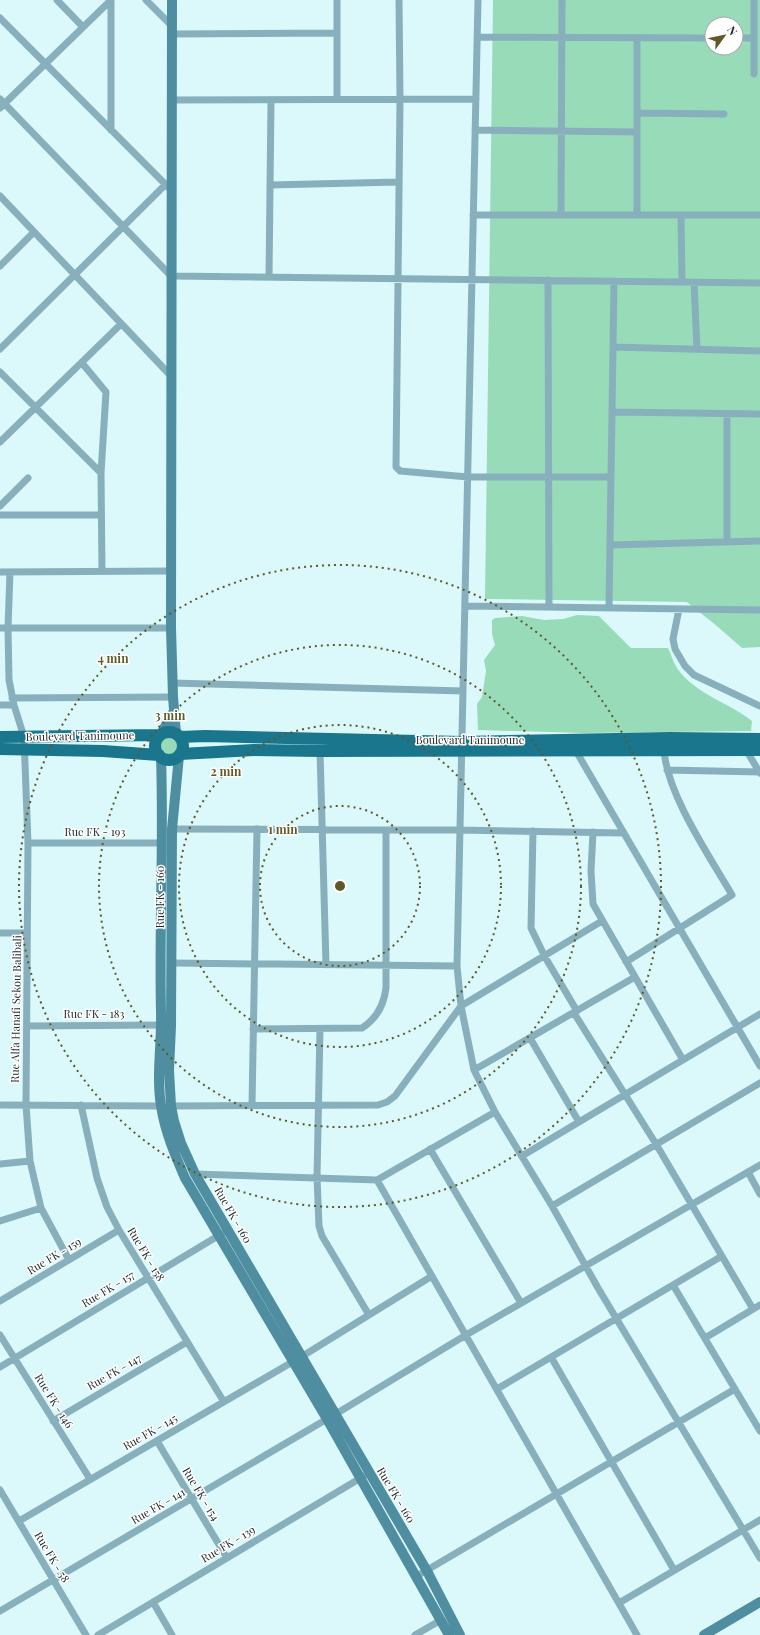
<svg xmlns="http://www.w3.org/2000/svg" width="760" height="1635" viewBox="0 0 760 1635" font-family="'Playfair Display',serif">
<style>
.green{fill:#98dbb9;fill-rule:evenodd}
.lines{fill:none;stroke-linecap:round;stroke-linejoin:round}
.street{stroke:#88b0bc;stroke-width:7}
.secondary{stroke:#4f8ea1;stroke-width:10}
.primary{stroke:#19768d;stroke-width:12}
.ring{fill:none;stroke:#5e5926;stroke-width:2;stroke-dasharray:2 4}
.labels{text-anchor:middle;stroke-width:3;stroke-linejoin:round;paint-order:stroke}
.street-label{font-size:11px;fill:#202b2c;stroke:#fff}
.centre{fill:#5e5926;stroke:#fff;stroke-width:2}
.ring-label{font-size:12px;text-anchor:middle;font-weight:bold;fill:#5e5926;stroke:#fff;stroke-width:3;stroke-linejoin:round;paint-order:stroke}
</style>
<rect width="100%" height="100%" fill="#dbf9fb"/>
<path class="green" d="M493,0h267v647l-18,1 -24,-21 -31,-25 -202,-3zM712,24h24v24h-24z
M577,615l22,1 32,32h37c3,6 5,14 9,20 18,26 51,34 75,53l-1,10 -169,2 -104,-3 -1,-26 5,-7 4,-26 -2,-11 11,-15 -3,-11v-14l3,-2 27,-2 22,4 19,-1z
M159 745a10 10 0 1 1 20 0a10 10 0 1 1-20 0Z"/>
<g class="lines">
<path class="street" d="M57,0l26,27
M111,0v130
M146,0l26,26
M399,0l1,99 -4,368 4,4 68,6h143
M478,0l-21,966 4,40 13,64 21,42 57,94 46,82 162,270
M754,0v74
M0,18l172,173
M172,34l165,-1
M477,37l235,1
M637,38v177
M736,38h18
M0,99l171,177 589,7
M337,99v-99
M172,100l304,-1
M0,108l111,-108
M637,113l87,1
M475,130l162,2
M270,185l129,-3
M0,196l171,180
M473,215h287
M561,215l1,-215
M681,215l1,67
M0,266l34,-34
M269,277l2,-177
M548,280l1,327
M694,282l3,67
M613,347l147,4
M0,349l166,-165
M82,363l24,29 -5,81 1,98
M0,372l101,101
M612,412l148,2
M727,415v126
M0,442l121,-118
M0,506l28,-28
M0,515h101
M610,545l150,-4
M0,572l171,-1
M10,572l-2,56 1,52 5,25 10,32 4,106 -2,262 4,56 11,47 28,52
M465,606l295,4
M609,608l5,-327
M679,609l-6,30 2,10 10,17 9,9 66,31
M0,628h171
M172,683l291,8
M12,698l161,-1
M0,705h14
M746,750l14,23
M320,751l6,214
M576,751l184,315
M667,770l93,2
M172,829l288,1 164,3
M533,831l-2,97 14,29 32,54
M593,832l-2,39 2,33 90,156
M28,843h134
M0,933h27
M626,962l106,-67c-22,-38 -66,-102 -68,-146
M172,963l285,3
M574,1013l82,131 97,165
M27,1026l135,-1
M253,1029l109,-1c14,-9 22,-23 24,-40v-158
M320,1029l-3,148 2,49 3,10 47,79
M530,1038l49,84
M474,1070l161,-93
M0,1105l161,1
M81,1105l16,73 10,29 12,23 105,172
M171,1106l207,-1 9,-3 8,-6 66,-90 141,-85
M252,1106l5,-277
M430,1149l91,154
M522,1156l238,-142
M0,1164l30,-3
M748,1172l12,22
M195,1174l182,6 118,-68
M377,1180l260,455
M552,1206l208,-123
M0,1221l41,-13
M673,1285l87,146
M0,1301l119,-71
M0,1335l90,144
M705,1338l55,-33
M551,1357l123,213
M0,1367l223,-134
M497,1389l225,-133
M53,1421l134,-79
M157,1441l70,117
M0,1490l86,145
M19,1521l282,-164 131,-81
M417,1576l318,-187
M153,1602l19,33
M619,1603l141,-83
M0,1611l339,-199 127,-77 294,-170
M98,1635l266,-159
M415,1635l26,-15"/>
<path class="secondary" d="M172,0l-1,628 2,69 3,37
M161,734l13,-23
M179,756l-7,73 -1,197 -2,44 2,36 3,15 7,22 14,31 232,397 33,64
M161,757c3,85 -2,170 0,255 1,31 -5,63 0,94 4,26 14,49 24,72l142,241 122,216
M704,1635l56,-33"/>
<path class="primary" d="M155 746a14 14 0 1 1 28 0a14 14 0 1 1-28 0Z
M0,737l160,-2
M180,737l25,-1 257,6 208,-4 90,1
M0,749l103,2 56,4
M180,754l74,-4 66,1 440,-1"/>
</g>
<g class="ring">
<circle cx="340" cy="886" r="80"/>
<circle cx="340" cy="886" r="161"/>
<circle cx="340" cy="886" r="241"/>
<circle cx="340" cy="886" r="321"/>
</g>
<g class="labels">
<g class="street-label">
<text transform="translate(80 736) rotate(-1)" y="4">Boulevard Tanimoune</text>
<text x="470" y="744">Boulevard Tanimoune</text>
<text x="95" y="836">Rue FK - 193</text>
<text transform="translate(160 897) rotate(-90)" y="4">Rue FK - 160</text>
<text transform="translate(16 1009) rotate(-89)" y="4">Rue Alfa Hanafi Sekou Balibali</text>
<text x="94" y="1018">Rue FK - 183</text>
<text transform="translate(233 1215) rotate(60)" y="4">Rue FK - 160</text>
<text transform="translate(146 1254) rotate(59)" y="4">Rue FK - 158</text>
<text transform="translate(54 1256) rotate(-31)" y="4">Rue FK - 159</text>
<text transform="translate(108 1289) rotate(-31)" y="4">Rue FK - 157</text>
<text transform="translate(114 1372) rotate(-30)" y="4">Rue FK - 147</text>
<text transform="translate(54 1401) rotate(58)" y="4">Rue FK - 146</text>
<text transform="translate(150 1432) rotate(-30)" y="4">Rue FK - 145</text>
<text transform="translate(201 1494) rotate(59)" y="4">Rue FK - 154</text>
<text transform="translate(396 1495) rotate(59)" y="4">Rue FK - 160</text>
<text transform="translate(158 1506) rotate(-30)" y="4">Rue FK - 141</text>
<text transform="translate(228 1544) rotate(-31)" y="4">Rue FK - 139</text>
<text transform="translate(52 1557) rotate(59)" y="4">Rue FK - 58</text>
</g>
</g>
<circle cx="340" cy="886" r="6" class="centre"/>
<g class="ring-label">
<text x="113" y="663">4 min</text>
<text x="170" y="720">3 min</text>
<text x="226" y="776">2 min</text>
<text x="283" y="834">1 min</text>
</g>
<g transform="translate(724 36) rotate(57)"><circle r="19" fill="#ffffff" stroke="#a6aaab"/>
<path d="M0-3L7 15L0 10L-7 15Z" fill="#5e5926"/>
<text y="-6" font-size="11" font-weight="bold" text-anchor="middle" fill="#202b2c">N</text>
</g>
</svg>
